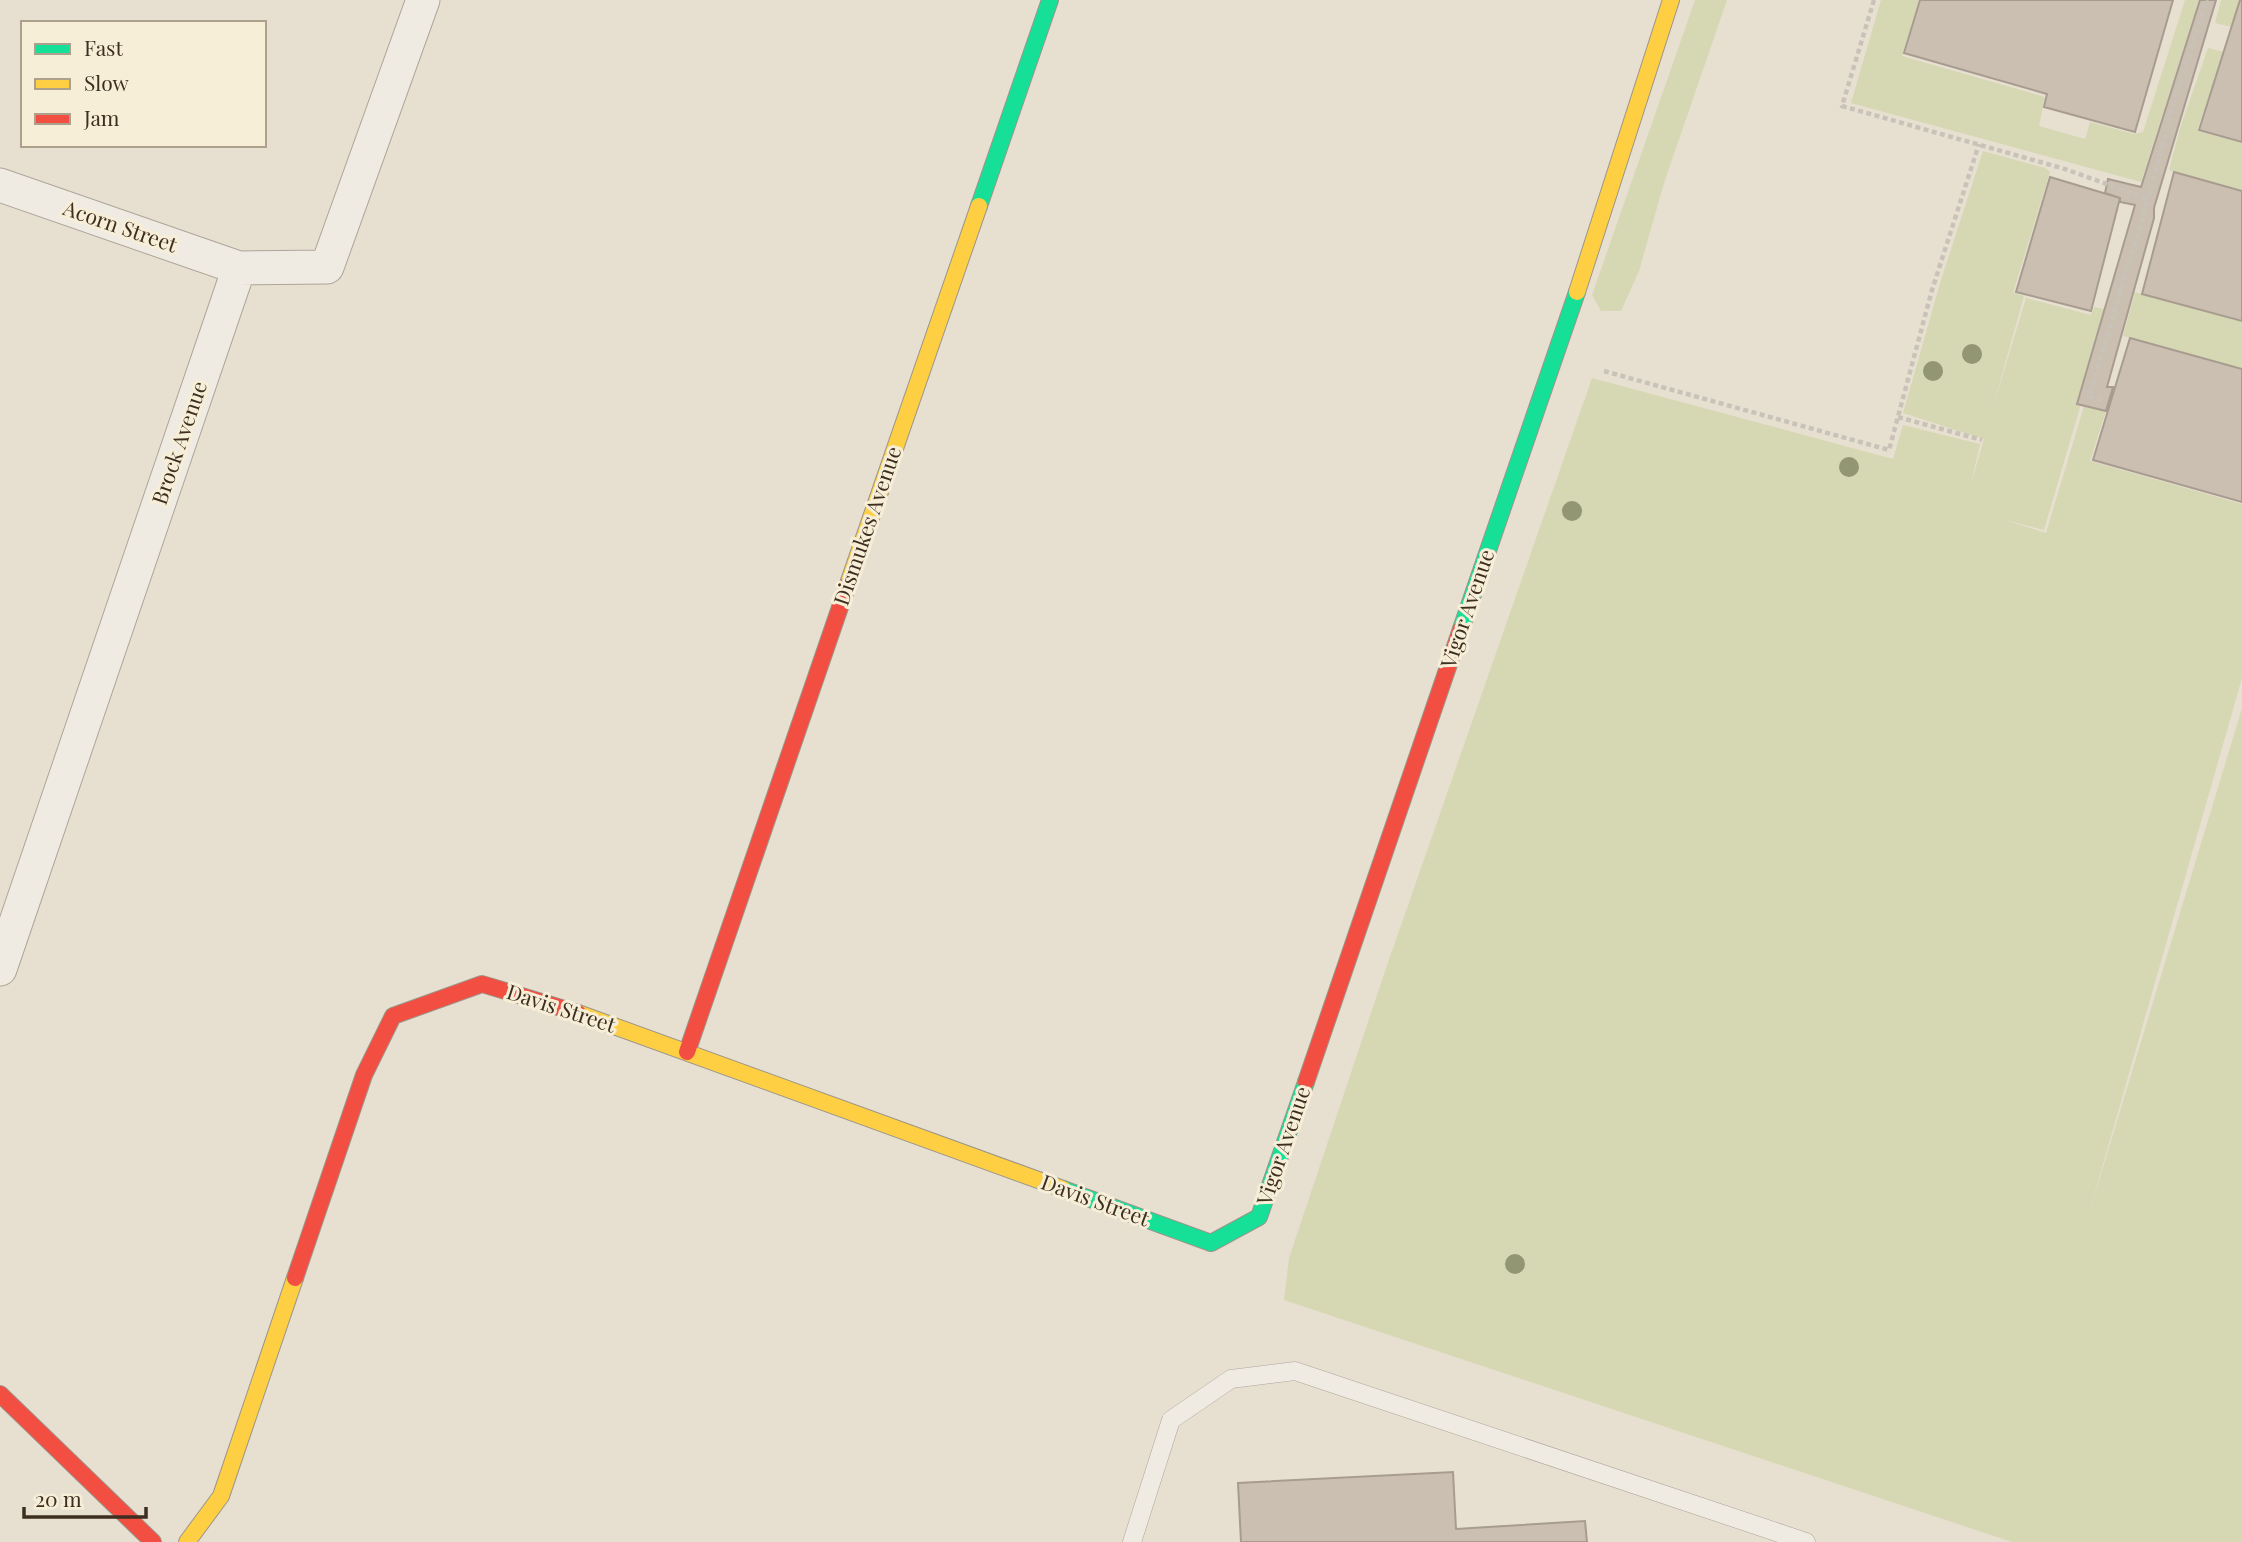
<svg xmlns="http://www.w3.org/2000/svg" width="2242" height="1542" viewBox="0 0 2242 1542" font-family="'Playfair Display',serif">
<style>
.green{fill:#d6d7b3}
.building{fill:#cbbfb2;stroke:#a89c90;stroke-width:2}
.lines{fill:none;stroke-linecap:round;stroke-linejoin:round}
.lane-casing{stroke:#ada599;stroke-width:19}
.street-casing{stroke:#ada599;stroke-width:35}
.fast-casing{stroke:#9c958a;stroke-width:18}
.slow-casing{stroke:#9c958a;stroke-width:18}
.jam-casing{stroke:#9c958a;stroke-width:18}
.path{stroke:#c8c2b9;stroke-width:4.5;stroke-dasharray:5 3.5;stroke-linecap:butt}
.lane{stroke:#efebe3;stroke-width:18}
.street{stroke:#efebe3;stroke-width:33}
.fast{stroke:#16e098;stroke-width:16}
.slow{stroke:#ffcf43;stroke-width:16}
.jam{stroke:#f24e42;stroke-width:16}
.tree{fill:#929673}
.labels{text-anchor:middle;stroke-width:6;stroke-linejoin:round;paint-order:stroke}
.street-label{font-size:21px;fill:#3d2e20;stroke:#f7eed8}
</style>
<rect width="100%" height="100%" fill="#e7e0d1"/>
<path class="green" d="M1695,0h32l-63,183 -25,88 -18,40h-20l-9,-16z
M1881,0h38l-17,56 143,41 -6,29 46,13 5,-17 44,12 9,-2 42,-132h14l-58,182 -290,-79z
M2221,0h19l-9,27 -16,-4z
M2208,48l16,4 -27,79 45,12v48l-73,-21 11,-42z
M1983,151l62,17 5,4 -37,121 11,3 -32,114 34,-112 65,17 3,-8 10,2 -27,94 4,1 -37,126 -43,-11 45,14 38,-127 22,5 -16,50 152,43v174l-154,539 154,-509v834h-230l-728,-242 5,-42 95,-284 208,-596 301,81 10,-34 77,19 -9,40 13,-45 -81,-26 38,-133z
M2135,292l107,30v47l-119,-33z"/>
<path class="building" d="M1920,0h253l-38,132 -91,-25 3,-13 -143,-41z
M2200,0h16l-62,208v10l-47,169h6l-7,24 -29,-7 58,-199 -15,-3v-4l-15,-5 3,-14 33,8z
M2240,0h2v142l-43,-12z
M2174,172l68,19v130l-100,-27z
M2050,177l70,21 -29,113 -75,-19z
M2130,338l112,31v133l-149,-42z
M1453,1472l3,57 129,-8 2,21h-346l-3,-59z"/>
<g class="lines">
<defs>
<path id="lane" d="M1132,1542l39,-122 60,-41 64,-8 511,171"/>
<path id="street" d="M0,185l239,83 88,-1 96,-267
M0,969l239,-701"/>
<path id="fast" d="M979,206l71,-206
M1461,629l116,-337
M1063,1189l148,54 48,-26 47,-135"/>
<path id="slow" d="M1577,292l94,-292
M848,584l131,-378
M578,1013l485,176
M187,1542l34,-46 74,-218"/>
<path id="jam" d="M687,1052l161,-468
M1306,1082l155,-453
M295,1278l69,-203 29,-59 89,-32 96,29
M0,1394l153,148"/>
</defs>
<use href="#lane" class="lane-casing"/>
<use href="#street" class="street-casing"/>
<use href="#fast" class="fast-casing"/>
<use href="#slow" class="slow-casing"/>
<use href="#jam" class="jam-casing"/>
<path class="path" d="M1874,0l-32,106 223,63 83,30 26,-98 33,-101
M1604,371l285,79 43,-160 47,-146
M2102,400l-13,-3 59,-198
M1898,417l84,23"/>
<use href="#lane" class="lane"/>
<use href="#street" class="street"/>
<use href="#fast" class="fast"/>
<use href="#slow" class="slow"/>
<use href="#jam" class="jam"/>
</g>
<g class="tree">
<circle cx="1972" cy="354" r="10"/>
<circle cx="1933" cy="371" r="10"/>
<circle cx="1849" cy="467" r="10"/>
<circle cx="1572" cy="511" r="10"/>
<circle cx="1515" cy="1264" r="10"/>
</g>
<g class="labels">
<g class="street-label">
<text transform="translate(120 227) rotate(19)" y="7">Acorn Street</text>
<text transform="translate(180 443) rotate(-71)" y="7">Brock Avenue</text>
<text transform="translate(868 526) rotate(-71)" y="7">Dismukes Avenue</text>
<text transform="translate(1468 609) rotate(-71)" y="7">Vigor Avenue</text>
<text transform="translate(561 1009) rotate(18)" y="7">Davis Street</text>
<text transform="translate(1284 1146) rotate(-71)" y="7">Vigor Avenue</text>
<text transform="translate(1095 1201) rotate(20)" y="7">Davis Street</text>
</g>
</g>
<rect x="21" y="21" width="245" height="126" fill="#f7eed8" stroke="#ada18e" stroke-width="2"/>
<rect x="35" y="44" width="35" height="10" fill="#16e098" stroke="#ada18e" stroke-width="2"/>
<text x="84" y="56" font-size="21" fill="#3d2e20">Fast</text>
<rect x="35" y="79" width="35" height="10" fill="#ffcf43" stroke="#ada18e" stroke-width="2"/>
<text x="84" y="91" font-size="21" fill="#3d2e20">Slow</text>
<rect x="35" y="114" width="35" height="10" fill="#f24e42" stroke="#ada18e" stroke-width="2"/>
<text x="84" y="126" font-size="21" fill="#3d2e20">Jam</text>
<path d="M24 1507v10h122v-10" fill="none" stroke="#3d2e20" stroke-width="3.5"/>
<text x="35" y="1507" font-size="21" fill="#3d2e20" stroke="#f7eed8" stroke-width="5" paint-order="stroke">20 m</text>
</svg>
